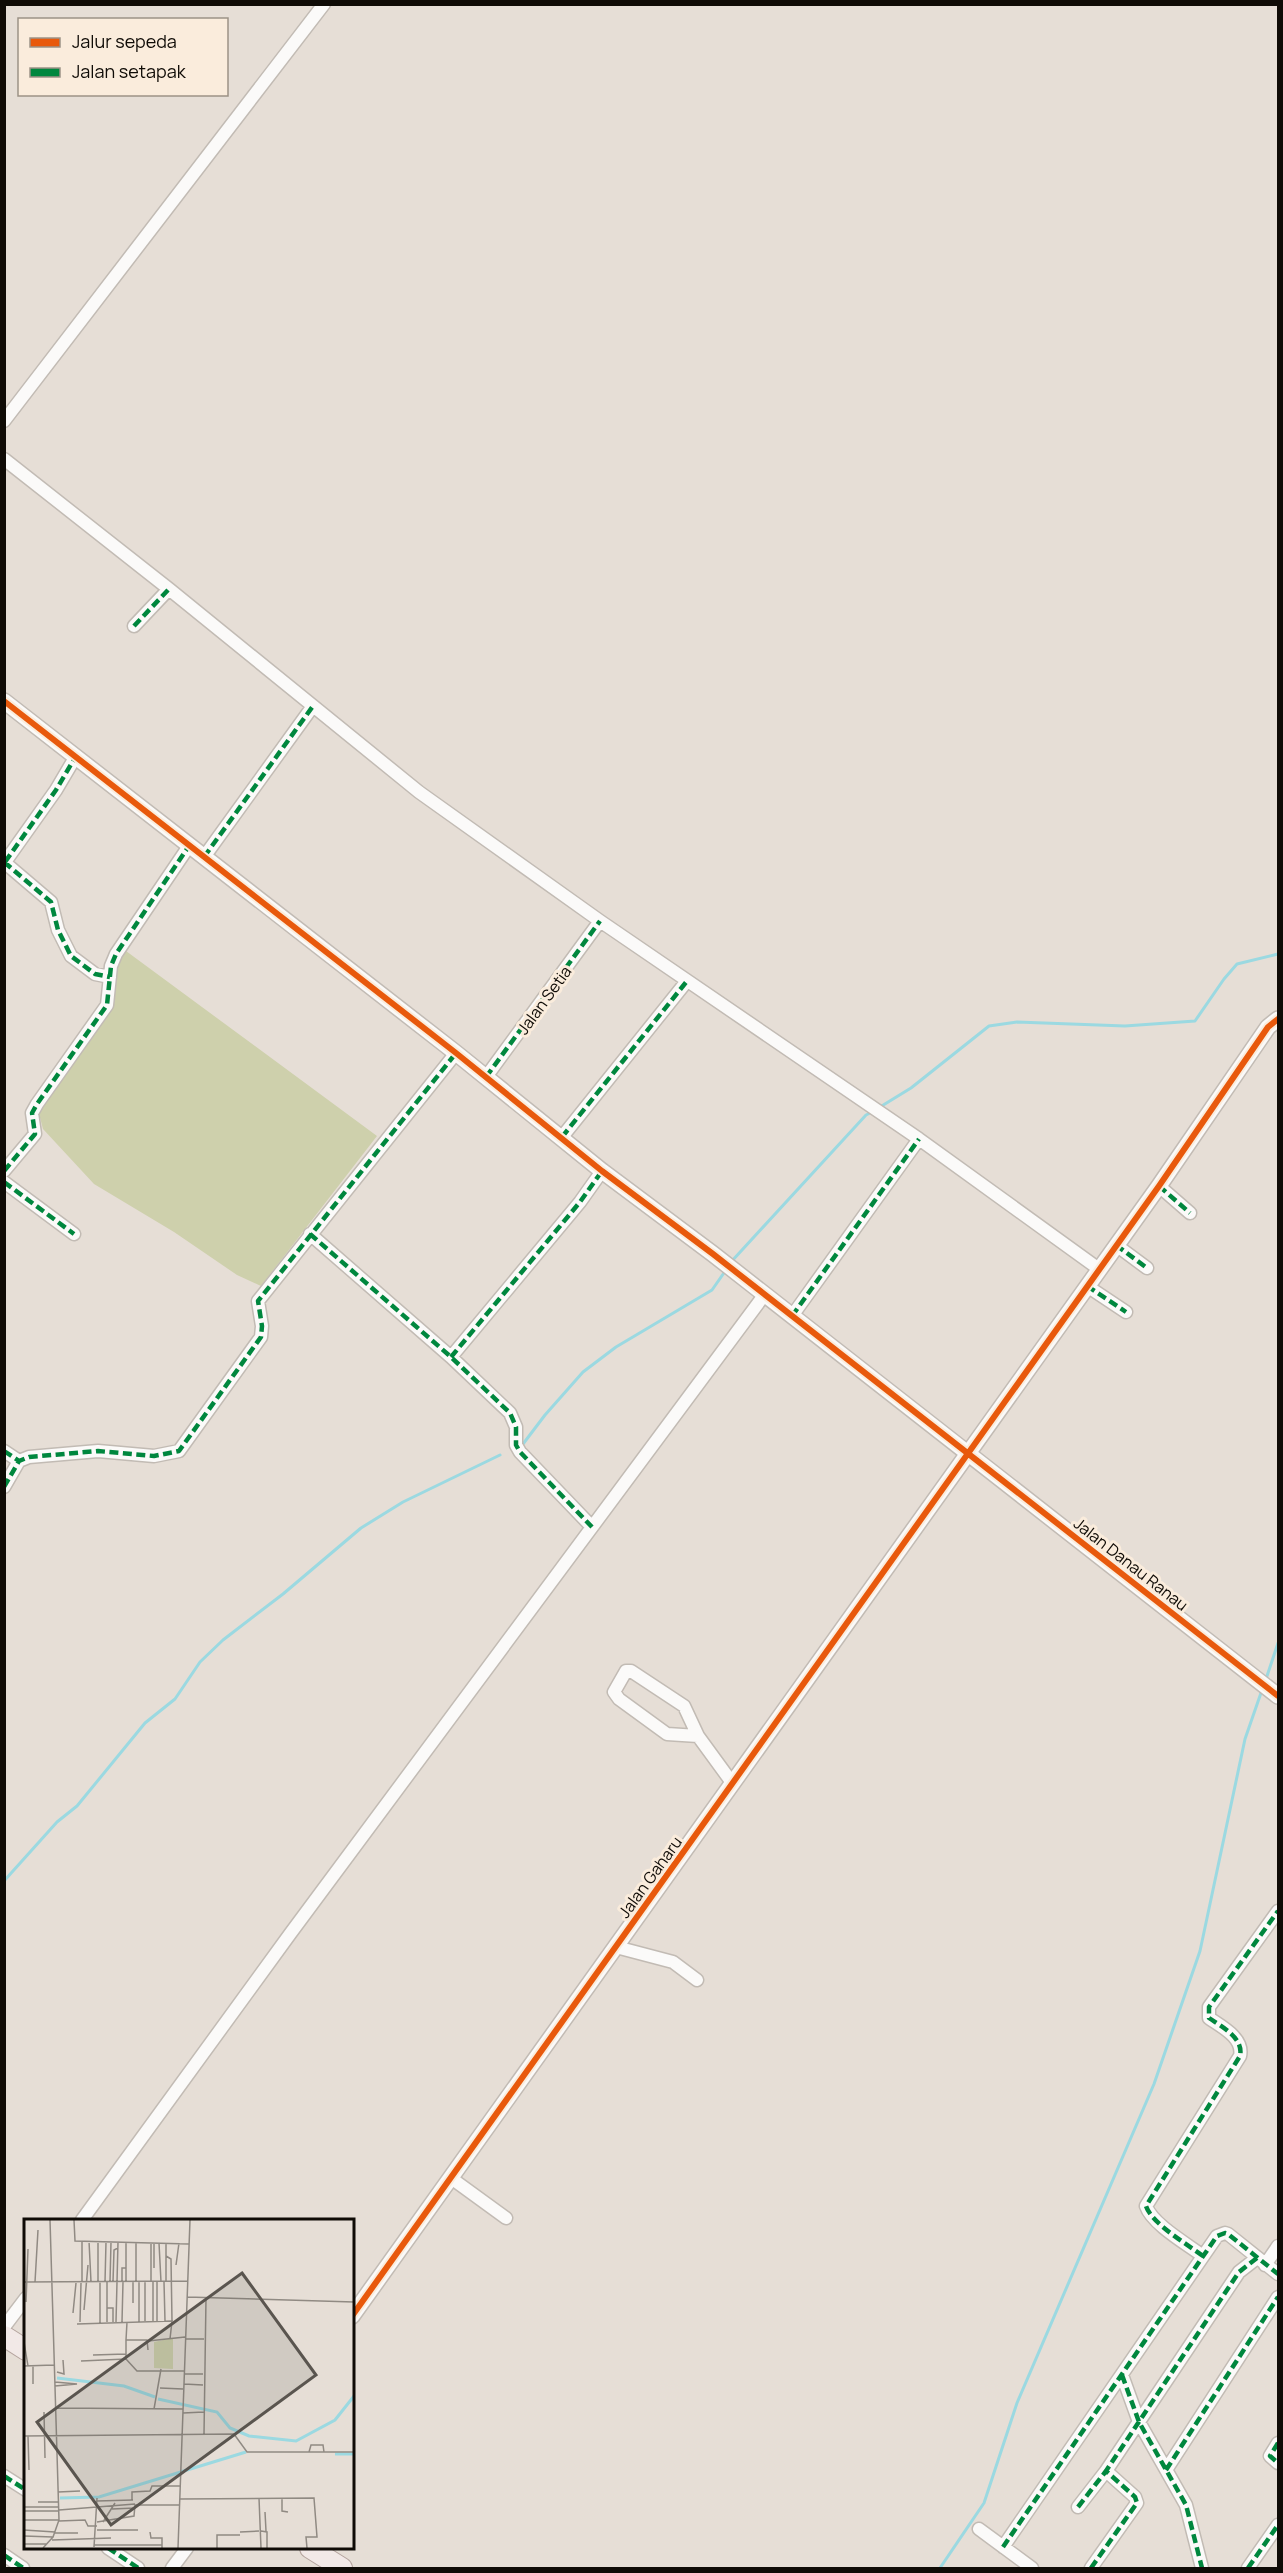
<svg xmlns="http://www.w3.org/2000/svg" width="1283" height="2573" viewBox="0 0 1283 2573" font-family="Manrope,sans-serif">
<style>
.green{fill:#ced0ac}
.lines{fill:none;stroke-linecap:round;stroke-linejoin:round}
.stream{stroke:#9bd9e1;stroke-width:3}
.minor-casing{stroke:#c2bbb4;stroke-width:15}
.tertiary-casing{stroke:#c2bbb4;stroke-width:18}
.primary-casing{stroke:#b4a49e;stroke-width:22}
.minor{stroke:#fbfaf9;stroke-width:12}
.tertiary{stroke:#fbfaf9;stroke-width:15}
.primary{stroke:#f2e9e7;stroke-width:20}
.quiet{stroke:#00873e;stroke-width:4.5;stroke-dasharray:9 4.5;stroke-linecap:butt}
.cycleway-casing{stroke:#faecdc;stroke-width:10}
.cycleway{stroke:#e8590c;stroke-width:6}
.labels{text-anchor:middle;stroke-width:6;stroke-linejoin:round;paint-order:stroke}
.street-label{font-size:16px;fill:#0f0b06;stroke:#faecdc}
.inset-river{fill:none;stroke:#9bd9e1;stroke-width:3}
.inset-road{fill:none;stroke:#908a83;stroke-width:1.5}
.view{fill:#5a554f;fill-opacity:0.15;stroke:#5a554f;stroke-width:3}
.inset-edge{fill:none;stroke:#0f0b06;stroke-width:3}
</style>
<rect width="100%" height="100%" fill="#e6ded6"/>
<path class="green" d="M126,951l251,185 -116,150 -24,-11 -63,-43 -80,-48 -51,-55 -5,-19 74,-110 5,-35z"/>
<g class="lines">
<path class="stream" d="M880,1107l31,-19 78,-62 28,-4 108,4 70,-5 29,-42 13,-15 41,-10
M731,1262l135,-147 6,-3
M523,1444l22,-29 38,-43 33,-25 96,-57 14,-20
M1266,1679l12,-36
M4,1881l53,-59 20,-16 68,-83 30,-24 25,-37 23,-22 60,-46 78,-66 42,-26 97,-47
M940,2568l44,-65 33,-100 137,-319 46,-133 45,-212 17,-49"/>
<defs>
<path id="minor" d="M4,421l320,-417
M4,459l165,130 250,203 181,129 319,218 180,130
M134,626l35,-37
M204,857l109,-151
M4,862l47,40 7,28 13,26 24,18 15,3
M5,862l51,-72 20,-34
M486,1077l114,-156
M562,1137l125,-156
M4,1171l31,-37 -3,-21 5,-9 70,-99 4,-39 5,-12 73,-108
M4,1182l70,52
M1159,1186l31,27
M310,1234l141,123 59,56 6,14v18l4,7 72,75
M1116,1245l31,23
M1087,1286l39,26
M792,1316l127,-177
M451,1357l129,-155 22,-31
M4,1451l15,10
M4,1487l15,-26 10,-4 69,-6 56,5 25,-5 82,-114 1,-11 -4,-25 198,-248
M698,1736l-31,-2 -48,-35 -5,-7 12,-21h5l53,35 14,30 35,48
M616,1947l57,15 24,18
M451,2178l55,40
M82,2220l208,-286 475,-640
M1203,2256c-16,-12 -51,-32 -57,-50l94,-150c4,-18 -18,-29 -31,-38v-11l69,-96
M1265,2265l13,-19
M4,2327l22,-29
M1122,2375l17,47 47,83 16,63
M1278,2443l-8,13 8,7
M1166,2470l112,-173
M4,2476l22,14
M1078,2507l28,-36
M979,2529l53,39
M1003,2547l214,-311 8,-3 3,1 50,40
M108,2548l30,20
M4,2555l19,13
M172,2568l15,-20
M1091,2568l46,-65 -2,-6 -29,-26 133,-199 18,-14
M1248,2568l30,-43"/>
<path id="tertiary" d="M4,701l452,352 146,118 111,83 565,442
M352,2316l807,-1130 109,-159 10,-8"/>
<path id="primary" d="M4,2336l22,14
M310,2548l32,20"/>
</defs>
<use href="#minor" class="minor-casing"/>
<use href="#tertiary" class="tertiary-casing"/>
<use href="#primary" class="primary-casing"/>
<use href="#minor" class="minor"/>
<use href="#tertiary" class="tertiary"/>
<use href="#primary" class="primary"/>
<path class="quiet" d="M134,626l35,-37
M204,857l109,-151
M4,862l47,40 7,28 13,26 24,18 15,3
M5,862l51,-72 20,-34
M486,1077l114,-156
M562,1137l125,-156
M4,1171l31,-37 -3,-21 5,-9 70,-99 4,-39 5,-12 73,-108
M4,1182l70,52
M1159,1186l31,27
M310,1234l141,123 59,56 6,14v18l4,7 72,75
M1116,1245l31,23
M1087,1286l39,26
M792,1316l127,-177
M451,1357l129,-155 22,-31
M4,1451l15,10
M4,1487l15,-26 10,-4 69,-6 56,5 25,-5 82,-114 1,-11 -4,-25 198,-248
M1203,2256c-16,-12 -51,-32 -57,-50l94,-150c4,-18 -18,-29 -31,-38v-11l69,-96
M1122,2375l17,47 47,83 16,63
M1278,2443l-8,13 8,7
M1166,2470l112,-173
M4,2476l22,14
M1078,2507l28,-36
M1003,2547l214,-311 8,-3 3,1 50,40
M108,2548l30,20
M4,2555l19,13
M1091,2568l46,-65 -2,-6 -29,-26 133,-199 18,-14
M1248,2568l30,-43"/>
<defs>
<path id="cycleway" d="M4,701l452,352 146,118 111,83 565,442
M352,2316l807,-1130 109,-159 10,-8"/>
</defs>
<use href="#cycleway" class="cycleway-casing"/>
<use href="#cycleway" class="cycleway"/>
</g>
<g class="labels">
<g class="street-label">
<text transform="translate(544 1000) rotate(-54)" y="6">Jalan Setia</text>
<text transform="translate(1131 1564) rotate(38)" y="6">Jalan Danau Ranau</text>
<text transform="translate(650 1877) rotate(-54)" y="6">Jalan Gaharu</text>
</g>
</g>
<g transform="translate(24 2219)">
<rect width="330" height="330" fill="#e6ded6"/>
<path d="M149,119v31l-19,-1v-26z" fill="#ced0ac"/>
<path class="inset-river" d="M33,159l67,8 31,11M134,180l59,13 13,16 19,8 47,5 39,-21 19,-24M311,235h19M36,279l39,-1 147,-45"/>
<path class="inset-road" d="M50,1l1,21 114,3M58,22v41M65,22l2,41M135,24l2,39M142,37l5,3 1,62M152,46l3,-22M130,49v-25M0,63l164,-1M11,63l3,-52M74,63v-41M76,63v41M81,63l1,-40M86,63l1,-40M89,63l1,-32 4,-2M93,63l1,-40M98,63v-14h4M102,63v-40M109,63v21M112,63v-40M127,63v-39M133,63v39M140,63l1,39M142,63v-39M163,78l167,5M2,83l2,-53M83,89h6v14M60,91l4,-45M49,94l3,-30M121,102v-39M129,102v-39M56,103l1,-39M83,103v-40M92,103l1,-40M98,103l1,-40M115,103v-40M53,105l95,-3 -2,18M161,120h19M102,121l1,-18M124,122l37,-4M0,123l4,24M69,136l33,-1M102,140v-19h21l1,10M57,142l45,-2 11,12h47M9,146v19M0,147l30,-1M33,153l7,2 -1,-14M160,155h19M31,163l22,2 -22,2M160,165l19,1M136,169l23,1M32,189l127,1M130,190l7,-40M20,193l1,46M159,194l21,-1M180,215l2,-136M0,217l210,-2 13,18h107M4,217l1,34M285,233l2,-7h12l1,7M34,273l22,-1M235,279l2,50M258,279v13l6,1M156,280l134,-1 3,39h-11l1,11M108,281v-8l18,-1 2,-5h28M73,282l36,-1M14,283h20M111,286h45M0,288h34M88,290l23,-1M35,291l76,-6M0,292h35M241,293l1,19M0,301h35M35,302l26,-1 3,6h9M73,303l37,-6 1,-11M79,303l12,-19M0,311l31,2M73,311h41M237,312l6,1v16M126,313l1,6h11v10M216,313l19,-1M31,314h23M0,317l29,1M28,321l59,-2M0,325h23M70,326h68M70,328l3,-49M19,329l10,-11 6,-17 -9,-300M154,329l12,-328M193,329v-13h23"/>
<path class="view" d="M218,54l74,102 -205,150 -74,-103z"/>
<rect width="330" height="330" class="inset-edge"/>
</g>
<rect width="1283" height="2573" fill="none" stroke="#0f0b06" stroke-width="12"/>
<rect x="18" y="18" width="210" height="78" fill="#faecdc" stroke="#9c9286" stroke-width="1.5"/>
<rect x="30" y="38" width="30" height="9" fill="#e8590c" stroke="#9c9286" stroke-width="1.5"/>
<text x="72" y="48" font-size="18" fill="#0f0b06">Jalur sepeda</text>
<rect x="30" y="68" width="30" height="9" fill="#00873e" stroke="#9c9286" stroke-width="1.5"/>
<text x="72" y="78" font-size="18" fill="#0f0b06">Jalan setapak</text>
</svg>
